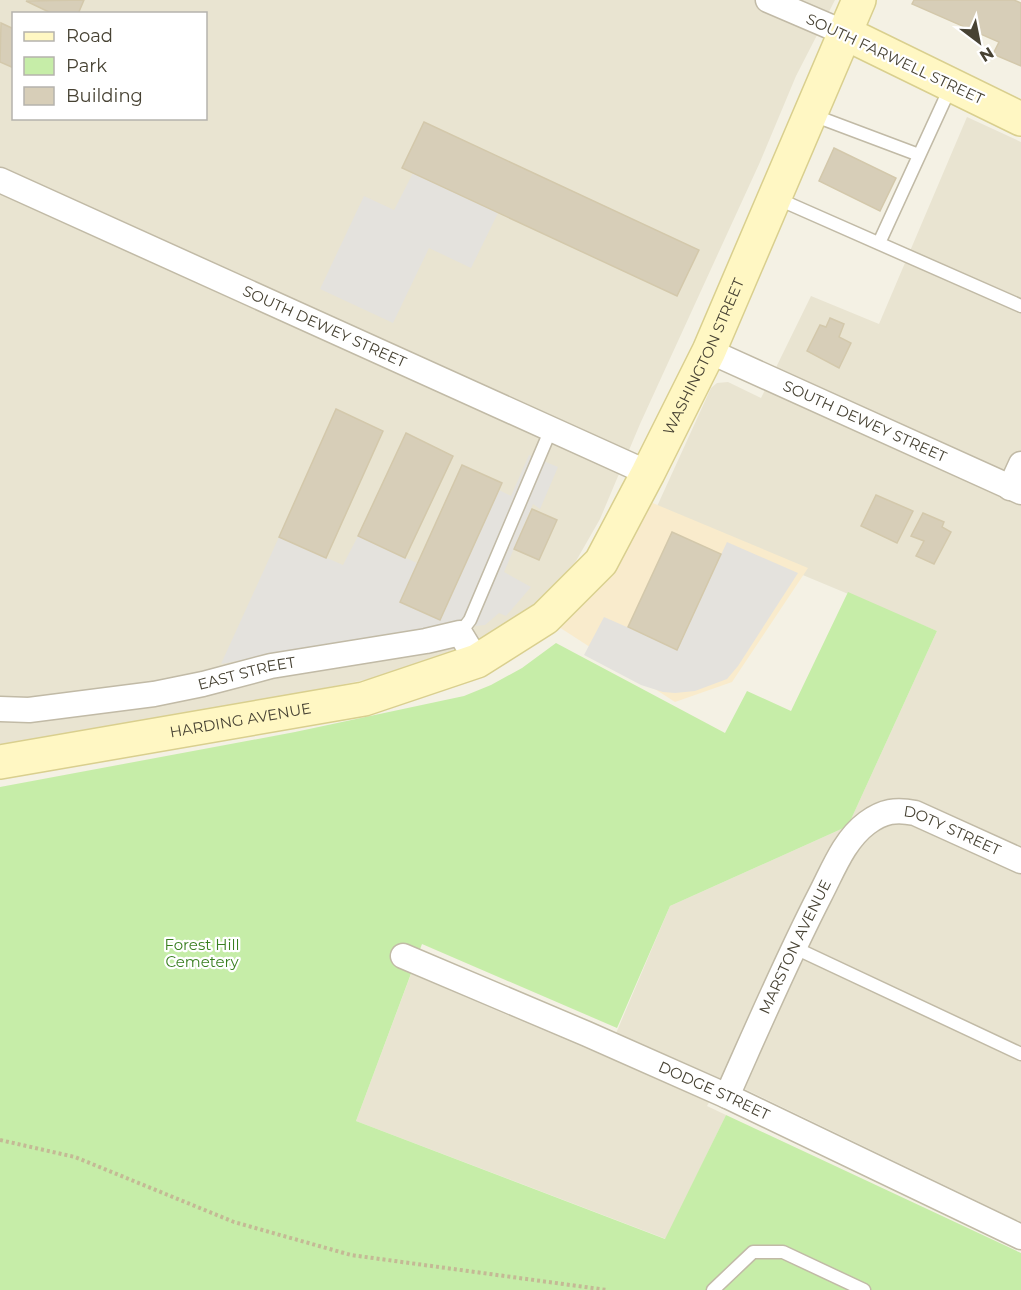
<svg xmlns="http://www.w3.org/2000/svg" width="1021" height="1290" viewBox="0 0 1021 1290" font-family="Montserrat,sans-serif">
<style>
.residential{fill:#e9e4d1;fill-rule:evenodd}
.commercial{fill:#f9ebcc}
.green{fill:#c6eda8}
.parking{fill:#e4e2dd}
.building{fill:#d7ceb8;stroke:#d3c8ab;stroke-width:1.5}
.lines{fill:none;stroke-linecap:round;stroke-linejoin:round}
.service-casing{stroke:#c1baa6;stroke-width:15}
.minor-casing{stroke:#c1baa6;stroke-width:27}
.secondary-casing{stroke:#d9cf8e;stroke-width:36}
.path{stroke:#c4b995;stroke-width:4;stroke-dasharray:3 3;stroke-linecap:butt}
.service{stroke:#fff;stroke-width:12}
.minor{stroke:#fff;stroke-width:24}
.secondary{stroke:#fff7c3;stroke-width:33}
.labels{text-anchor:middle;stroke-width:4.5;stroke-linejoin:round;paint-order:stroke}
.street-label{font-size:15px;fill:#474233;stroke:#fff}
.park-label{font-size:15px;fill:#397f20;stroke:#fff}
</style>
<rect width="100%" height="100%" fill="#f4f1e4"/>
<path class="residential" d="M0,0h835l-39,76 -36,86 -120,262 -40,95 -24,42 -19,23 -26,26 -50,34 -82,29 -174,35 -225,41zM14,14h192v104h-192z
M967,117l54,25v1080l-299,-144 -15,28 19,9 -60,124 -310,-118 55,-147 195,83 64,-151 178,-80 89,-195 -283,-118 57,-125 6,-5 11,-1 33,16 50,-102 68,28z"/>
<path class="commercial" d="M636,496l172,72 -76,114 -57,20 -130,-84z"/>
<path class="green" d="M848,592l89,39 -89,195 -178,80 -53,122 -195,-84 -66,177 309,118 61,-124 295,138v37h-1021v-503l295,-55 169,-36 27,-11 31,-17 34,-25 169,90 22,-42 44,20z"/>
<path class="parking" d="M413,173l85,40 -27,55 -42,-20 -36,75 -73,-34 44,-93 30,14z
M529,455l29,12 -18,42 -7,-5 -29,68 27,15 -25,29 -7,-3 -14,12 -49,5 -135,19 -80,15 58,-127 64,28 15,-29 59,27 -17,39 40,18 59,-130 12,6z
M727,542l71,31 -60,93 -11,13 -32,12 -20,2 -12,-1 -22,-7 -57,-30 20,-38 73,32z"/>
<path class="building" d="M84,0l-6,14h-25l-27,-13z
M914,0h100l7,3v63l-28,-12 6,-12 -87,-38z
M1,23l13,6v39l-14,-6z
M424,122l275,128 -22,46 -275,-128z
M834,148l62,30 -16,33 -61,-30z
M830,318l14,6 -5,13 12,6 -12,25 -32,-17 13,-26 6,2z
M336,409l47,22 -57,127 -47,-21z
M406,433l47,23 -48,102 -47,-22z
M462,465l40,18 -62,137 -40,-18z
M876,495l37,16 -16,32 -36,-17z
M532,509l25,11 -18,40 -25,-11z
M923,513l21,9 -2,5 9,5 -17,32 -18,-8 8,-15 -13,-5z
M672,532l49,22 -44,96 -49,-23z"/>
<g class="lines">
<defs>
<path id="service" d="M810,114l109,41
M776,198l245,108
M879,243l72,-157
M460,633l10,-13 81,-191
M793,947l228,107
M713,1290l40,-38h30l81,38"/>
<g id="minor">
<path d="M768,0l77,33"/>
<path id="s1" d="M0,180l648,293"/>
<path id="s2" d="M709,351l312,141"/>
<path d="M1010,488l11,-24"/>
<path id="s3" d="M0,709l29,1 125,-16 49,-10 68,-18 155,-25 34,-8 17,28"/>
<path id="s4" d="M403,956l184,78 140,62 294,141"/>
<path id="s5" d="M727,1096c30,-67 59,-135 93,-201 13,-25 24,-55 47,-72 16,-12 29,-14 48,-10l106,48"/>
</g>
<g id="secondary">
<path d="M845,33l176,86"/>
<path id="s6" d="M0,762l364,-63 113,-38 68,-43 56,-56 47,-89 61,-122 150,-351"/>
</g>
</defs>
<use href="#service" class="service-casing"/>
<use href="#minor" class="minor-casing"/>
<use href="#secondary" class="secondary-casing"/>
<path class="path" d="M0,1140l75,17 159,65 117,33 256,35"/>
<use href="#service" class="service"/>
<use href="#minor" class="minor"/>
<use href="#secondary" class="secondary"/>
</g>
<g class="labels">
<g class="street-label">
<text transform="translate(895 59) rotate(25)" y="5">SOUTH FARWELL STREET</text>
<text dy="5" stroke="none"><textPath href="#s1" startOffset="356">SOUTH DEWEY STREET</textPath></text>
<text dy="5" stroke="none"><textPath href="#s6" startOffset="878">WASHINGTON STREET</textPath></text>
<text dy="5" stroke="none"><textPath href="#s2" startOffset="171">SOUTH DEWEY STREET</textPath></text>
<text dy="5" stroke="none"><textPath href="#s3" startOffset="250">EAST STREET</textPath></text>
<text dy="5" stroke="none"><textPath href="#s6" startOffset="244">HARDING AVENUE</textPath></text>
<text dy="5" stroke="none"><textPath href="#s5" startOffset="400">DOTY STREET</textPath></text>
<text dy="5" stroke="none"><textPath href="#s5" startOffset="164">MARSTON AVENUE</textPath></text>
<text dy="5" stroke="none"><textPath href="#s4" startOffset="339">DODGE STREET</textPath></text>
</g>
<g class="park-label">
<text x="202" y="950">Forest Hill<tspan x="202" dy="17">Cemetery</tspan></text>
</g>
</g>
<rect x="12" y="12" width="195" height="108" fill="#ffffff" stroke="#b5b3ad" stroke-width="1.5"/>
<rect x="24" y="32" width="30" height="9" fill="#fff7c3" stroke="#b5b3ad" stroke-width="1.5"/>
<text x="66" y="42" font-size="18" fill="#474233">Road</text>
<rect x="24" y="57" width="30" height="18" fill="#c6eda8" stroke="#b5b3ad" stroke-width="1.5"/>
<text x="66" y="72" font-size="18" fill="#474233">Park</text>
<rect x="24" y="87" width="30" height="18" fill="#d7ceb8" stroke="#b5b3ad" stroke-width="1.5"/>
<text x="66" y="102" font-size="18" fill="#474233">Building</text>
<g transform="translate(979 42) rotate(148)" stroke="#ffffff" stroke-width="4.5" paint-order="stroke">
<path d="M0-4.5L10 22L0 15L-10 22Z" fill="#474233"/>
<text y="-9" font-size="16" font-weight="bold" text-anchor="middle" fill="#474233">N</text>
</g>
</svg>
